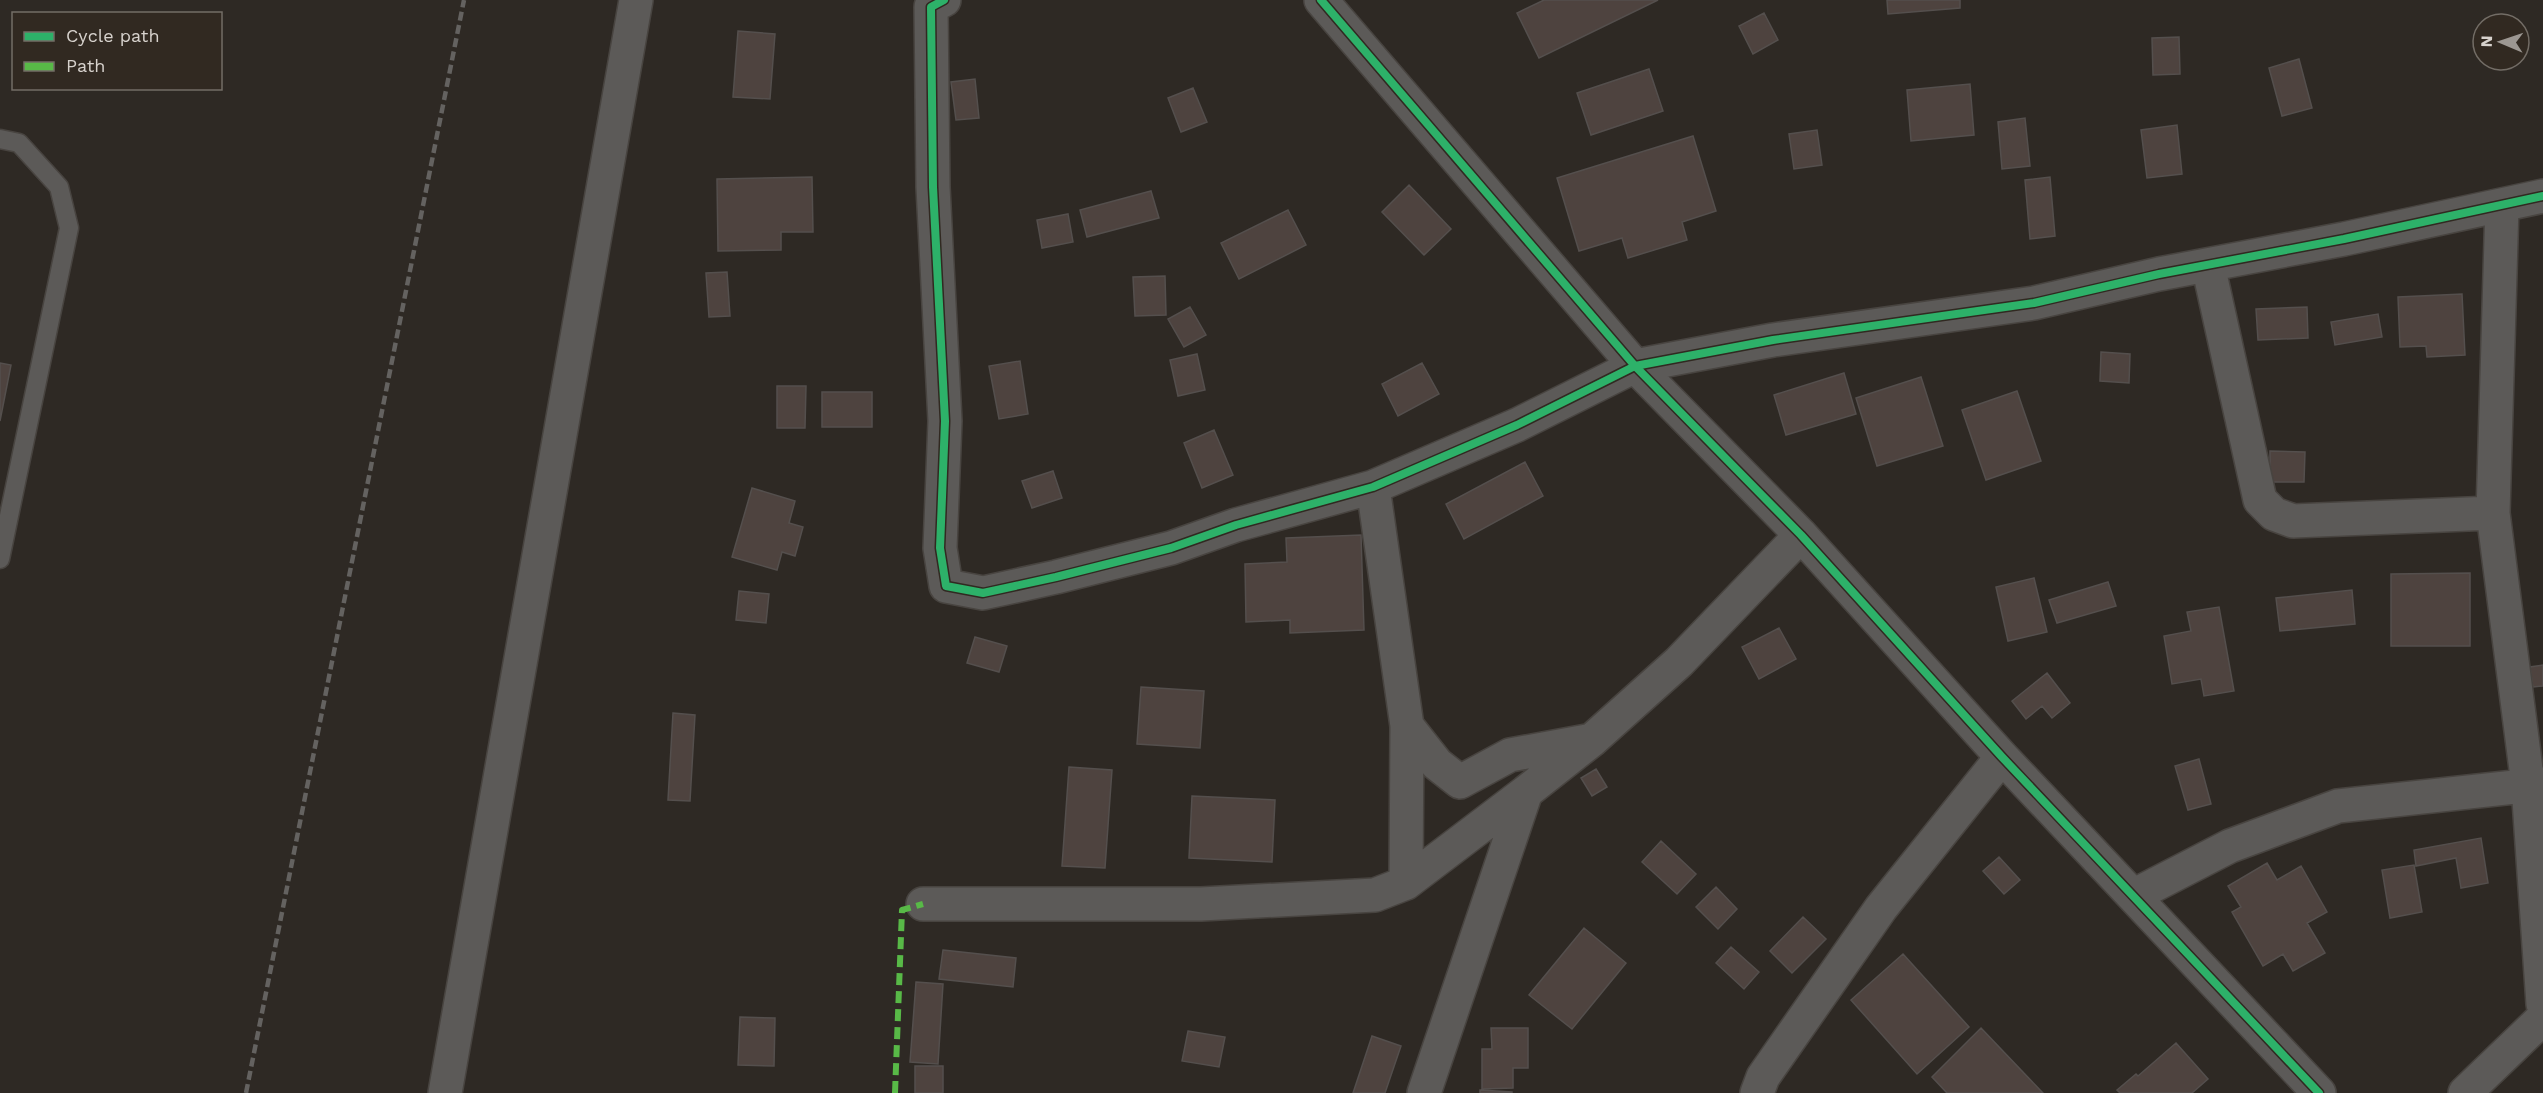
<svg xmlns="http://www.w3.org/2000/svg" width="2543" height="1093" viewBox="0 0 2543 1093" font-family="'Work Sans',sans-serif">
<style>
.building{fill:#4e433f;stroke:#544f4d;stroke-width:1.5}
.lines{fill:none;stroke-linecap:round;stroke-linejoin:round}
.lane-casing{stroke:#484440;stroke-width:21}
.street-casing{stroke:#484440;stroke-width:36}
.lane{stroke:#5c5a58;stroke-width:18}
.street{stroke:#5c5a58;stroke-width:33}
.rail{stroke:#646260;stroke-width:4.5;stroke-dasharray:9 4.5;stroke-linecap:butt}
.quiet{stroke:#58b947;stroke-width:6;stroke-dasharray:12 6;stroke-linecap:butt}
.cycleway-casing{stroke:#312921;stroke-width:11}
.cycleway{stroke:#2db169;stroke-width:8}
</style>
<rect width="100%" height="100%" fill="#2e2924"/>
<path class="building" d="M1544,0h114l-119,58 -22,-45z
M1887,0h73v8l-72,6z
M1764,13l14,27 -25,14 -14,-28z
M738,31l37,3 -5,65 -37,-2z
M2179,37l1,37 -27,1 -1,-37z
M2299,59l13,49 -30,8 -13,-48z
M1649,69l14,42 -72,24 -14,-42z
M975,79l4,39 -23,2 -5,-38z
M1970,84l4,51 -63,6 -4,-51z
M1193,88l14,34 -26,10 -13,-34z
M2025,118l5,48 -28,3 -4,-47z
M2177,125l5,49 -35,4 -6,-48z
M1817,130l5,35 -28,4 -5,-35z
M1693,136l23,75 -34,11 5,18 -59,18 -6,-20 -43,13 -22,-73z
M812,177l1,55h-32v18l-63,1 -1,-72z
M2050,177l5,59 -25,3 -5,-59z
M1409,185l42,44 -27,26 -42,-43z
M1151,191l8,27 -72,19 -7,-27z
M1288,210l18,35 -67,34 -18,-36z
M1068,214l5,28 -31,6 -5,-28z
M727,272l3,44 -21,1 -3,-44z
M1165,276l1,39 -31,1 -2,-39z
M2462,294l3,61 -38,2 -1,-11 -26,1 -2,-50z
M1190,307l16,28 -22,12 -16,-28z
M2307,307l1,31 -50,2 -2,-31z
M2378,314l4,23 -47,8 -4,-23z
M2101,352l29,2 -1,29 -29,-2z
M1197,354l8,36 -27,6 -8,-36z
M1020,361l8,53 -29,5 -10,-53z
M0,363l11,2 -11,56z
M1422,363l17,31 -41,22 -16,-32z
M1844,373l12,41 -70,21 -12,-40z
M1921,377l22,69 -66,20 -21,-68z
M777,386h29l-1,42h-28z
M2017,391l24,70 -55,19 -24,-70z
M822,392h50v35h-50z
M1214,430l19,45 -31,13 -18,-45z
M2270,451l35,1 -1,30h-34z
M1525,462l18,34 -79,43 -18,-35z
M1053,471l9,27 -30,10 -10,-27z
M752,488l43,13 -6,22 14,4 -8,29 -13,-4 -5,18 -45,-13z
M1361,535l3,95 -74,3v-13l-44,2 -1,-58 42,-2 -1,-24z
M2470,573v73h-79v-72z
M2034,578l13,54 -39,9 -12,-54z
M2108,582l8,24 -59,17 -8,-23z
M2352,590l3,34 -75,7 -4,-33z
M739,591l30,3 -3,29 -30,-3z
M2219,607l15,84 -30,5 -3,-17 -29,5 -8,-48 27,-5 -4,-19z
M1779,628l17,31 -37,20 -17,-32z
M975,637l32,9 -8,26 -32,-9z
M2543,665v21l-10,1 -3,-20z
M2047,673l23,30 -18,15 -10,-12 -16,13 -14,-18z
M1141,687l63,4 -4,57 -63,-4z
M673,713l22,2 -5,86 -22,-1z
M2199,759l12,45 -23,6 -13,-44z
M1069,767l43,3 -7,98 -43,-2z
M1596,769l11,18 -15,9 -11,-18z
M1192,796l83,4 -3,62 -83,-4z
M2481,838l7,45 -27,5 -5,-30 -40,8 -2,-16z
M1661,841l35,33 -19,20 -35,-32z
M1999,857l21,23 -16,14 -21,-23z
M2267,863l10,17 24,-14 26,46 -20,11 18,30 -32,18 -10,-17 -20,12 -31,-54 9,-5 -13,-21z
M2414,865l8,47 -32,6 -8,-48z
M1716,887l21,22 -19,20 -22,-22z
M1803,917l23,22 -34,34 -22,-22z
M1584,928l42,35 -54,66 -43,-34z
M1731,947l28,25 -15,17 -28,-26z
M943,950l73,8 -3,29 -74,-8z
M1903,954l66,73 -52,47 -66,-74z
M916,982l27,2 -5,80 -28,-2z
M740,1017l35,1 -1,48 -36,-1z
M1491,1028h37v40h-15v20l-31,1v-40h10z
M1981,1028l62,65h-96l-15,-16z
M1188,1031l37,6 -6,30 -37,-6z
M1372,1036l29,10 -16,47h-32z
M2176,1043l32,36 -16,14h-72l-3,-3 19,-16 2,2z
M915,1066h28v27h-28z
M1480,1090l32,2v1h-32z"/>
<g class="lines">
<defs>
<path id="lane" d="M0,139l19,4 40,44 10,41 -69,331"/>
<path id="street" d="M944,0l-13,7 2,180 12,234 -5,127 6,38 37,7 73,-16 115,-29 65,-23 137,-38 144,-62 118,-59 138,-26 261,-37 125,-29 185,-35 199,-43
M1321,0l314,366 166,169 201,222 317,336
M2502,205l-9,308 35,272 15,219
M2208,265l52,235 14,14 19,7 200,-8
M1373,487l34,239 30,38 23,18 50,-27 77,-14
M1406,883l1,-157
M2133,896l97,-50 108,-40 205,-22
M923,904h278l174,-9 31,-12 120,-91
M445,1093l191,-1093
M1424,1093l102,-301 66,-52 87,-78 122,-127
M1757,1093l6,-16 118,-169 121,-151
M2465,1093l78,-75"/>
</defs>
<use href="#lane" class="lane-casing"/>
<use href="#street" class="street-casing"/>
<use href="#lane" class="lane"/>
<use href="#street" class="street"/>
<path class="rail" d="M246,1093l218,-1093"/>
<path class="quiet" d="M895,1093l7,-183 21,-6"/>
<defs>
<path id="cycleway" d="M944,0l-13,7 2,180 12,234 -5,127 6,38 37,7 73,-16 115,-29 65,-23 137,-38 144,-62 118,-59 138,-26 261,-37 125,-29 185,-35 199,-43
M1321,0l314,366 166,169 201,222 317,336"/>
</defs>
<use href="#cycleway" class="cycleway-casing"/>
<use href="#cycleway" class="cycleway"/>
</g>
<rect x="12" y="12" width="210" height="78" fill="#312921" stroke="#736d66" stroke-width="1.5"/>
<rect x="24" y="32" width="30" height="9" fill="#2db169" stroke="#736d66" stroke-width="1.5"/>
<text x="66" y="42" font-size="18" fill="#d7d2cd">Cycle path</text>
<rect x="24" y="62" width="30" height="9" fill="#58b947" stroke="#736d66" stroke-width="1.5"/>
<text x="66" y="72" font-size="18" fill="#d7d2cd">Path</text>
<g transform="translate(2501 42) rotate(272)"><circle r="28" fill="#312921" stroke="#736d66" stroke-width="1.5"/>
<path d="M0-4.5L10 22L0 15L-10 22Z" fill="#9c9792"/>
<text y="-9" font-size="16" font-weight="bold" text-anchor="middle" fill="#d7d2cd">N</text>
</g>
</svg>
